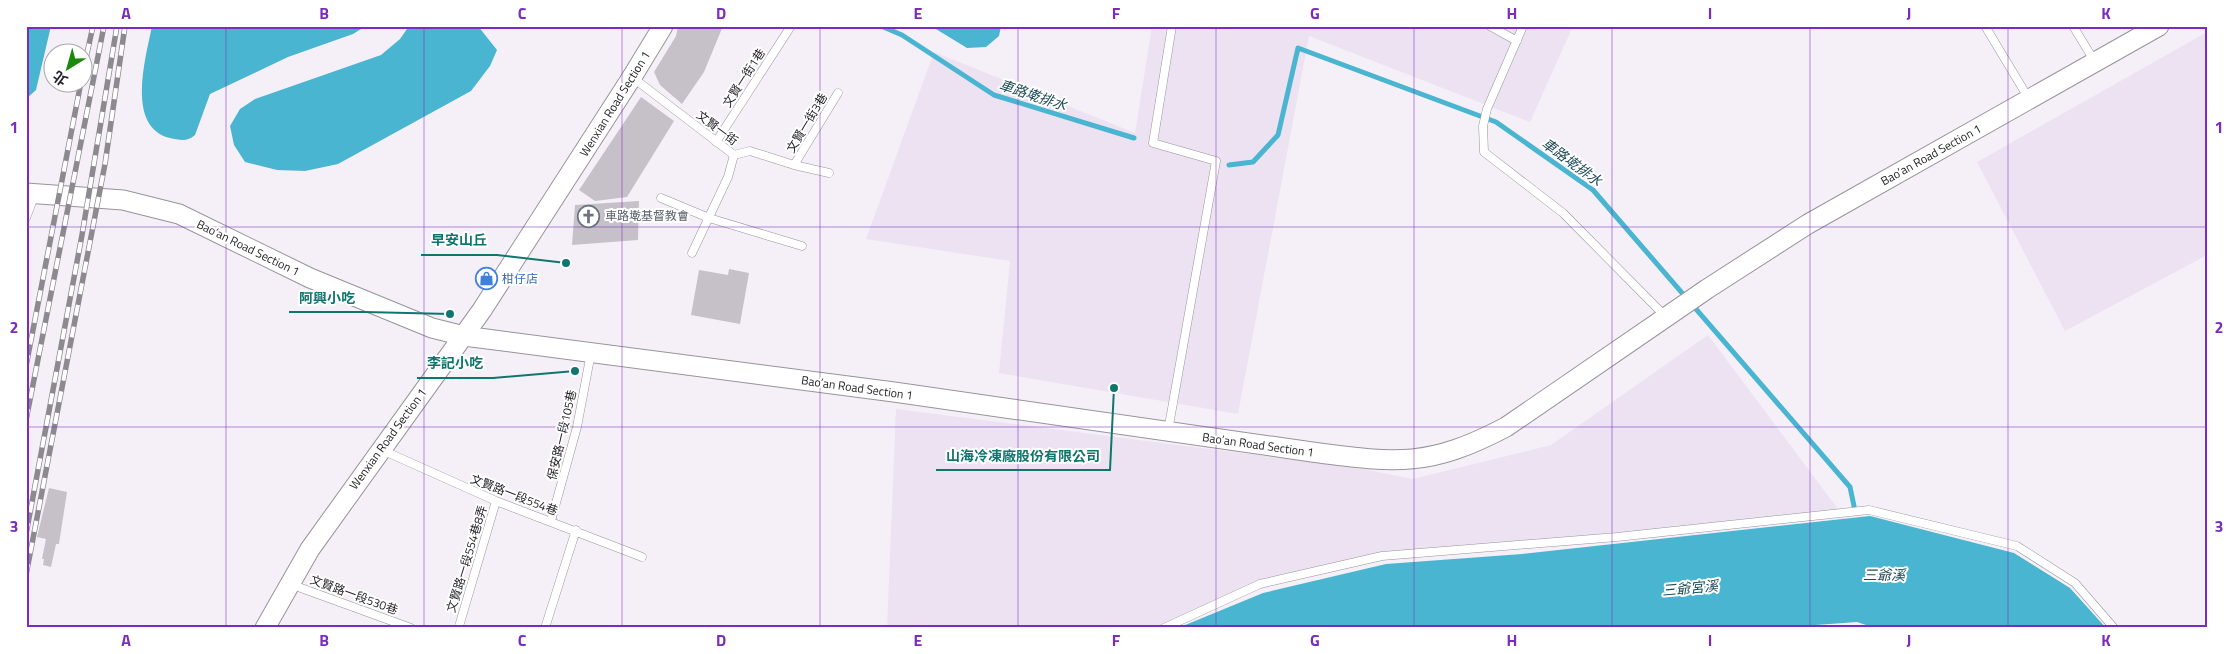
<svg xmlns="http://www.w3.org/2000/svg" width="2233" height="654" viewBox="0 0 2233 654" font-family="'Titillium Web','Noto Sans TC',sans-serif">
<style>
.built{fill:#ece2f1}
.water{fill:#4ab5d0}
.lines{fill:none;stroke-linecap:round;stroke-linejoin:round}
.stream{stroke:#4ab5d0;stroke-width:5}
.building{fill:#c6c1c9}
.service-casing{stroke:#98939b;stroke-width:9}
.tertiary-casing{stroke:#98939b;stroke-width:21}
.service{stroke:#fff;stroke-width:8}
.tertiary{stroke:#fff;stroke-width:19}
.rail-casing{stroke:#8c898f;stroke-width:5.5}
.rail{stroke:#fff;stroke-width:4;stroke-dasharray:11;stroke-linecap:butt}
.grid{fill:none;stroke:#7b2cbf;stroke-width:1;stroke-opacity:0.55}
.labels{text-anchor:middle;stroke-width:4;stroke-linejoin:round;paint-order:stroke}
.street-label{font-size:12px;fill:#252327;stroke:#fff}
.worship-label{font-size:12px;fill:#5b616d;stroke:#fff;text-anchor:start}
.shop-label{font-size:12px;fill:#366cbe;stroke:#fff;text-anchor:start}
.water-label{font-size:14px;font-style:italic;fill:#1c4a56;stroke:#fff}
.leader{fill:none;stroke:#0f766e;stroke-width:2}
.callout-dot{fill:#0f766e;stroke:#fff;stroke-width:2}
.callout-label{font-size:14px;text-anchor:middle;font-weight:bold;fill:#0f766e;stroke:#fff;stroke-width:4;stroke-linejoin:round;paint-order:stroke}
.neatline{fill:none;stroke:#7b2cbf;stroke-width:2}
.grid-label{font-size:16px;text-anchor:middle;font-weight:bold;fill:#7b2cbf}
</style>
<rect width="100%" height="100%" fill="#f5f0f8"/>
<path class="built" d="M1152,26h421l-43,96 -221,-86 -71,378 -239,-41 11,-112 -144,-22 68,-187 201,81z
M2207,32v223l-142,76 -88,-169z
M1708,335l133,178 -459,43 -122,28 -96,44h-277l9,-219 461,59 56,11 138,-34z"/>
<path class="water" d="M26,26h25l-15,64 -10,9z
M152,26h214l-13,8 -65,23 -78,37 -15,41c-7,7 -16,5 -25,3 -45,-11 -24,-81 -18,-112z
M409,26h69l19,24 -7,16 -19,25 -133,73 -33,7 -28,-1 -32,-8 -11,-17 -4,-19 10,-17 15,-10 126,-44 19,-16z
M931,26h70l-2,10 -13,11 -19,1z
M1870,516l144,37 56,35 36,40h-231l-18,-6 -81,6h-598l85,-35 123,-29 136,-10z"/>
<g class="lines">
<path class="stream" d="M881,26l21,9 92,60 140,43
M1229,165l24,-3 25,-27 20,-87 198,74 97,68 257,297 4,19"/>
</g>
<path class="building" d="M678,26h45l-19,46 -22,32 -22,-19 -6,-13 22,-36z
M641,97l33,24 -47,76 -32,4 -16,-11z
M639,201l-1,39 -66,5 3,-40z
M729,269l20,4 -9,51 -49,-9 8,-45 29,5z
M49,488l18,4 -8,52h-3l-5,23 -8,-2 1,-6h-2l4,-20 -9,-2z"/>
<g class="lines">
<defs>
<path id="service" d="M1490,26l27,15
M1523,26l-36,83 -4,17 1,26 79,61 103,104
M1985,26l44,73
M2073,26l22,36
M632,77l102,78 16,-4 44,14 35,8
M716,142l75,-116
M794,165l44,-72
M661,198l48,20 93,28
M26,218l9,-24
M692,253l36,-76 6,-22
M1168,431l48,-270 -63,-18 19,-117
M382,450l114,51 146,56
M551,521l26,-94 14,-74
M290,584l121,44
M460,623l36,-122
M545,628l31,-98
M1164,628l96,-44 122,-28 235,-19 252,-27 148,36 58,37 39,45"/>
<path id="tertiary" d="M26,193l97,7 56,14 131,64 122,50 32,8 430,56 418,60c84,11 116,16 194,-25l201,-138 101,-65 351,-198
M265,628l45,-79 172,-239 150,-233 31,-51"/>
</defs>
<use href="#service" class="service-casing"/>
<use href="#tertiary" class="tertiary-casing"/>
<use href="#service" class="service"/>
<use href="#tertiary" class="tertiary"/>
<defs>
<path id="rail" d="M82,76l11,-50
M26,366l55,-284
M26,420l78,-394
M26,534l56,-299 35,-209
M26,575l79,-411 20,-138"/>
</defs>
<use href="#rail" class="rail-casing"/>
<use href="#rail" class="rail"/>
</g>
<path class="grid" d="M226,26v602M424,26v602M622,26v602M820,26v602M1018,26v602M1216,26v602M1414,26v602M1612,26v602M1810,26v602M2008,26v602M26,227h2181M26,427h2181"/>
<defs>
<symbol id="church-ring" viewBox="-11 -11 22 22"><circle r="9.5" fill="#fff" stroke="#6b7280" stroke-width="1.5"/><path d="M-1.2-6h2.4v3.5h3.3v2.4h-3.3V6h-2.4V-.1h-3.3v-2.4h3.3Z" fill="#6b7280"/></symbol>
<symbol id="shop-ring" viewBox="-11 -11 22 22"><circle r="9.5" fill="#fff" stroke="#3f7fe0" stroke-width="1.5"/><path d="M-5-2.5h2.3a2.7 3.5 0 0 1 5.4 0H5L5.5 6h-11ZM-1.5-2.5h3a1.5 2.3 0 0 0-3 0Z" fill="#3f7fe0"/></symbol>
</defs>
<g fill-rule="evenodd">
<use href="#church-ring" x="576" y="204" width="25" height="25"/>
<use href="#shop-ring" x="474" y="266" width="25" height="25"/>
</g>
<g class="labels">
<g class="street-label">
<text transform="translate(744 78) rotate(-57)" y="4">文賢一街1巷</text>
<text transform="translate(615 104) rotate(-58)" y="4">Wenxian Road Section 1</text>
<text transform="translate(807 123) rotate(-59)" y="4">文賢一街3巷</text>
<text transform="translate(717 128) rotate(37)" y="4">文賢一街</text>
<text transform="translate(1931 155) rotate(-29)" y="4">Bao’an Road Section 1</text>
<text transform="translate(248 248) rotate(26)" y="4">Bao’an Road Section 1</text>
<text transform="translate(857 388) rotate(8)" y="4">Bao’an Road Section 1</text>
<text transform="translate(562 435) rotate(-77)" y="4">保安路一段105巷</text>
<text transform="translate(388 439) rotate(-54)" y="4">Wenxian Road Section 1</text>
<text transform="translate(1258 445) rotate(8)" y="4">Bao’an Road Section 1</text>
<text transform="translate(514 495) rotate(21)" y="4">文賢路一段554巷</text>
<text transform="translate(467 559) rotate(-73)" y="4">文賢路一段554巷8弄</text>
<text transform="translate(354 595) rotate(20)" y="4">文賢路一段530巷</text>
</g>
<g class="worship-label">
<text x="605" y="220">車路墘基督教會</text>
</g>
<g class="shop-label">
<text x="502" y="283">柑仔店</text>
</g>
<g class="water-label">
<text transform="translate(1033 95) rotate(18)" y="5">車路墘排水</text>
<text transform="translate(1572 162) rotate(36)" y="5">車路墘排水</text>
<text x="1884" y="580">三爺溪</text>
<text transform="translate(1690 588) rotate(-5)" y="5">三爺宮溪</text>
</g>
</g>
<path class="leader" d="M566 263L497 255H421M450 314L365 312H289M575 371L493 378H417M1114 388L1110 470H936"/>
<g class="callout-dot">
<circle cx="566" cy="263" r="5"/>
<circle cx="450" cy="314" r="5"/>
<circle cx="575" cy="371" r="5"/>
<circle cx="1114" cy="388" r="5"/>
</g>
<g class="callout-label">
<text x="459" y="245">早安山丘</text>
<text x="327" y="303">阿興小吃</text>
<text x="455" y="368">李記小吃</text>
<text x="1023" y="461">山海冷凍廠股份有限公司</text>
</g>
<rect width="2233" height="654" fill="none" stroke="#ffffff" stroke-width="55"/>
<g transform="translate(68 68) rotate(217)"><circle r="24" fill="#ffffff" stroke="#a8a7a9"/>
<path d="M0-4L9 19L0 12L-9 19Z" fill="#198a0c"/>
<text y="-8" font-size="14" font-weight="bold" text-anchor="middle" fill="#252327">北</text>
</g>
<rect x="28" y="28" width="2178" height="598" class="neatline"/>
<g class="grid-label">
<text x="126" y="19">A</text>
<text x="324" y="19">B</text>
<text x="522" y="19">C</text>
<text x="721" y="19">D</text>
<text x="918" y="19">E</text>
<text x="1116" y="19">F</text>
<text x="1315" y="19">G</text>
<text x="1512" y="19">H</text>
<text x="1710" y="19">I</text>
<text x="1909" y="19">J</text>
<text x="2106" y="19">K</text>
<text x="14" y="133">1</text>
<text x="2219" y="133">1</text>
<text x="14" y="333">2</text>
<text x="2219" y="333">2</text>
<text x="14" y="532">3</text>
<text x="2219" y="532">3</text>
<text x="126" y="646">A</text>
<text x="324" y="646">B</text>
<text x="522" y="646">C</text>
<text x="721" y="646">D</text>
<text x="918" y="646">E</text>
<text x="1116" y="646">F</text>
<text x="1315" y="646">G</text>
<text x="1512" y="646">H</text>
<text x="1710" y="646">I</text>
<text x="1909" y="646">J</text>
<text x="2106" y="646">K</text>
</g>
</svg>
